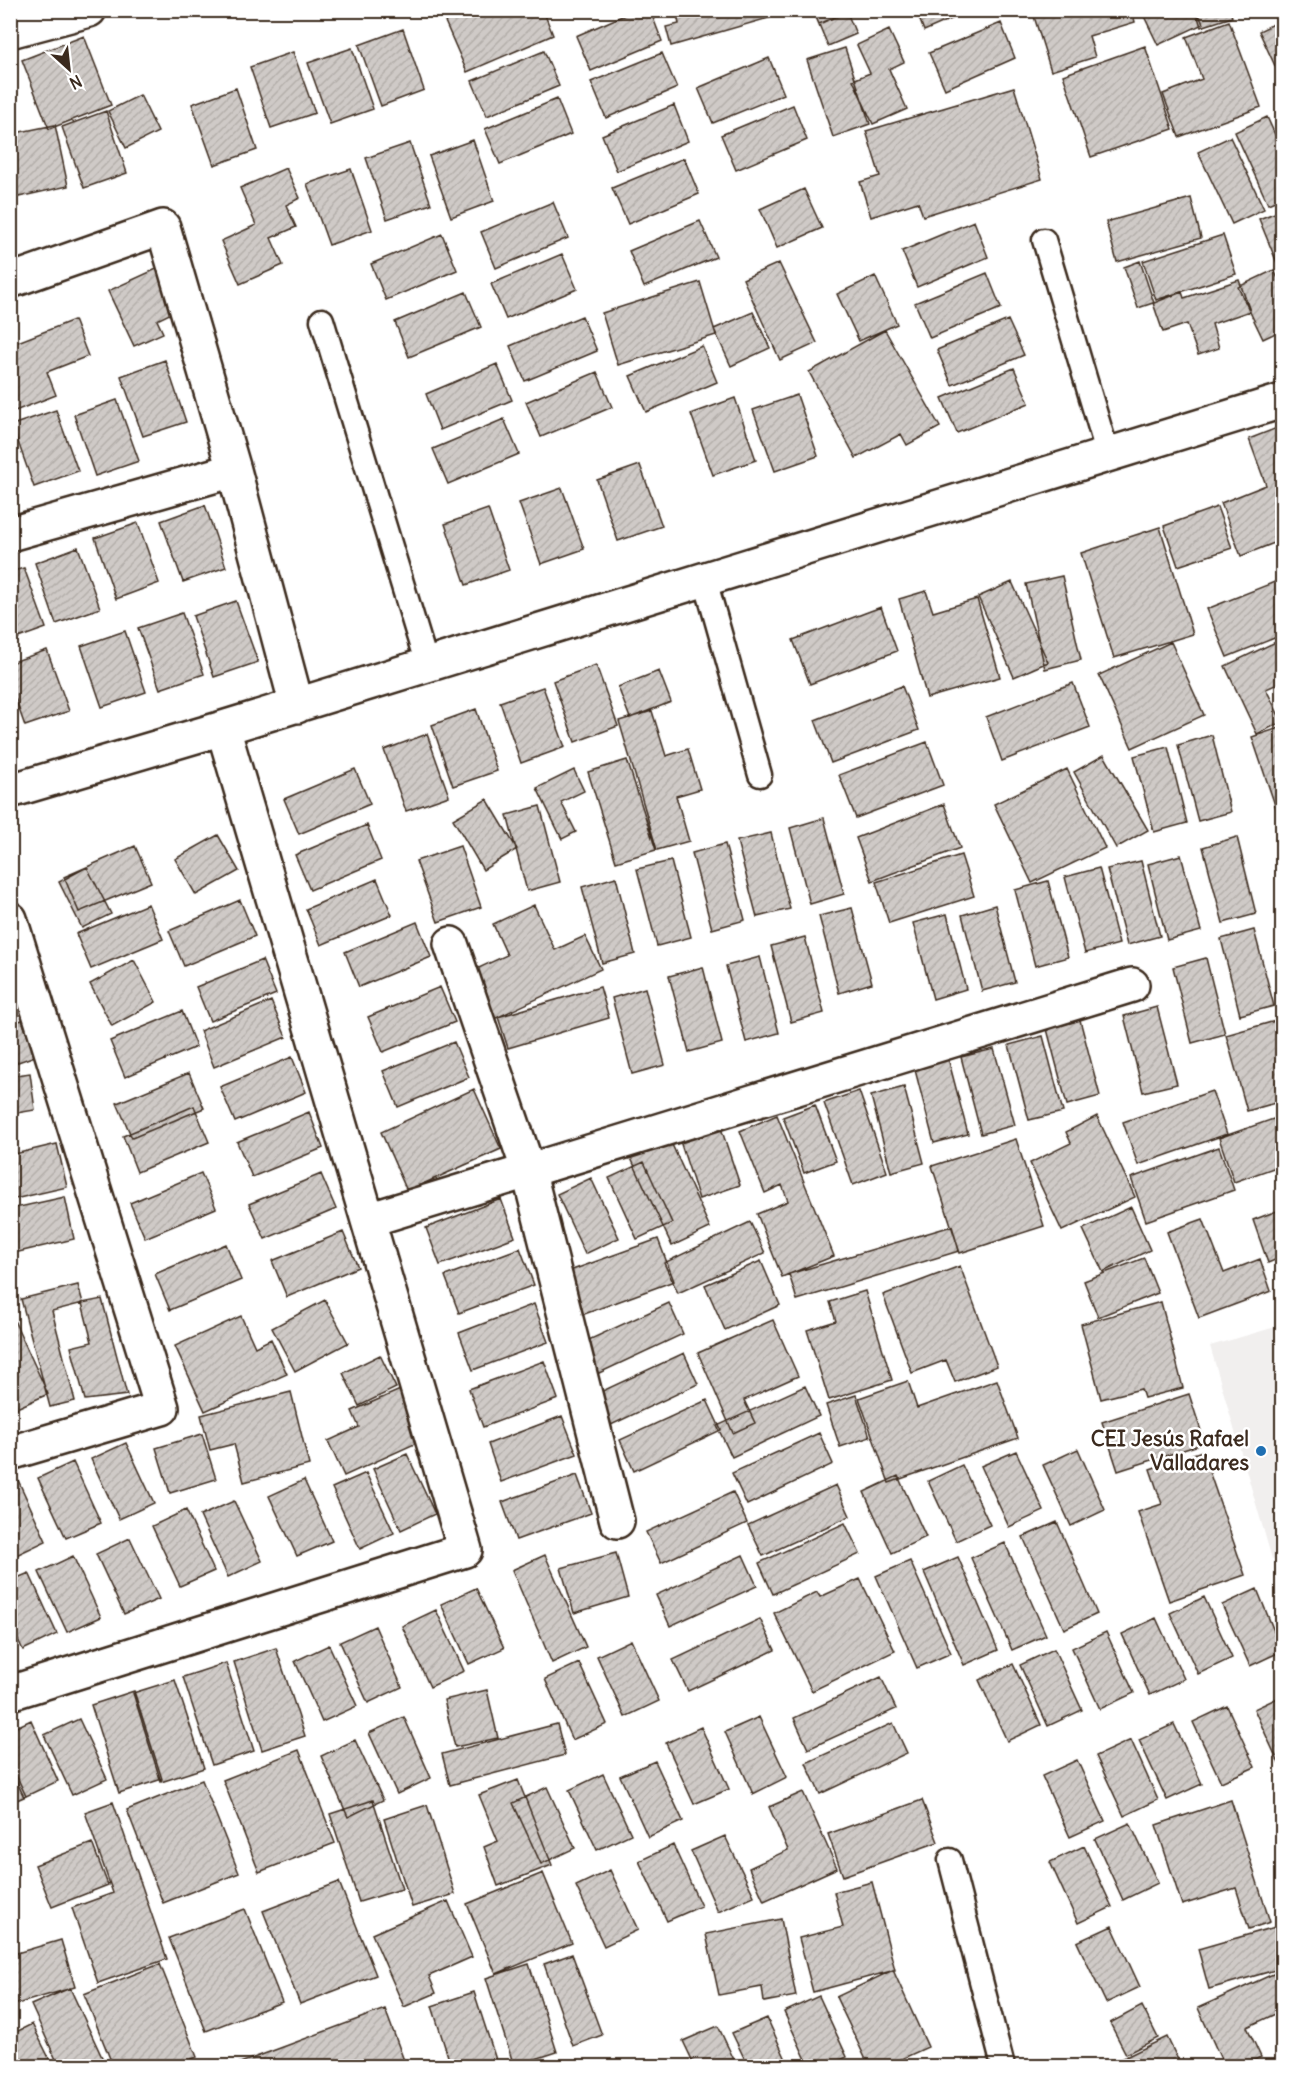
<svg xmlns="http://www.w3.org/2000/svg" width="1293" height="2077" viewBox="0 0 1293 2077" font-family="Delius,sans-serif">
<style>
.built{fill:#f1efee}
.building{fill:url(#building-hatch);stroke:#3b2a1e;stroke-width:1.5}
.lines{fill:none;stroke-linecap:round;stroke-linejoin:round}
.service-casing{stroke:#3b2a1e;stroke-width:27}
.minor-casing{stroke:#3b2a1e;stroke-width:38}
.service{stroke:#fff;stroke-width:22}
.minor{stroke:#fff;stroke-width:33}
.poi-dot{fill:#1f6fb2;stroke:#fff;stroke-width:2}
.labels{text-anchor:middle;stroke-width:5;stroke-linejoin:round;paint-order:stroke}
.poi-label{font-size:21px;font-weight:bold;fill:#3b2a1e;stroke:#fff;text-anchor:end}
</style>
<defs>
<pattern id="building-hatch" width="6" height="6" patternUnits="userSpaceOnUse" patternTransform="scale(1.5)"><rect width="6" height="6" fill="#cfcac7"/><path d="M-1 1l2-2M0 6l6-6M5 7l2-2" fill="none" stroke="#b3aeaa"/></pattern>
</defs>
<rect width="100%" height="100%" fill="#fff"/>
<filter id="ink" filterUnits="userSpaceOnUse"><feTurbulence type="fractalNoise" baseFrequency=".0167" numOctaves="2"/><feDisplacementMap in="SourceGraphic" scale="12" xChannelSelector="R" yChannelSelector="G"/><feConvolveMatrix kernelMatrix="1 2 1 2 8 2 1 2 1" color-interpolation-filters="sRGB"/></filter>
<g filter="url(#ink)">
<path class="built" d="M1282,1325v231l-10,3 -62,-213z"/>
<path class="building" d="M440,10h103l10,25 -86,37z
M636,10h14l12,31 -71,30 -15,-35z
M676,10h94l2,7 -101,29 -5,-19 13,-3z
M813,10h33l10,24 -28,12z
M813,10h39l-33,14z
M916,10h56l-48,21z
M1032,10h100l3,12 -46,14 6,21 -44,14z
M1141,10h56l6,14 -45,21z
M1196,10h34l2,7 -31,10z
M1282,20v61l-23,-50z
M1229,21l32,86 -82,30 -16,-43 39,-15 -16,-42z
M1001,23l14,35 -70,31 -16,-36z
M403,29l21,61 -43,16 -22,-61z
M889,30l15,32 -15,7 18,40 -34,15 -20,-44 17,-7 -13,-28z
M84,36l27,69 -62,24 -27,-69z
M1145,46l28,83 -82,28 -28,-82z
M352,48l21,61 -43,15 -22,-61z
M845,48l25,76 -37,13 -26,-77z
M544,51l15,35 -72,30 -15,-35z
M293,52l22,61 -44,15 -21,-61z
M662,53l15,35 -71,30 -15,-36z
M769,58l15,36 -71,29 -15,-35z
M1014,87l28,92 -119,37 -5,-14 -47,15 -11,-35 20,-6 -14,-45z
M236,88l21,62 -43,15 -22,-61z
M140,95l18,37 -32,16 -18,-37z
M557,99l14,35 -71,30 -15,-35z
M674,105l14,36 -71,30 -15,-36z
M793,105l14,35 -71,30 -15,-35z
M106,111l21,62 -43,15 -22,-61z
M1267,117l15,33v48l-14,6 -33,-72z
M55,125l13,61 -54,12 -4,-15v-49z
M1230,137l34,72 -32,15 -34,-72z
M473,140l21,61 -43,16 -22,-61z
M410,143l21,61 -44,15 -21,-61z
M684,158l15,36 -71,30 -16,-36z
M286,168l14,30 -14,7 10,22 -25,11 12,27 -43,19 -19,-43 35,-16 -16,-37z
M351,169l21,61 -43,15 -22,-61z
M804,189l18,39 -45,20 -17,-39z
M1191,198l10,40 -84,24 -11,-40z
M553,202l15,36 -72,30 -15,-36z
M1282,210v65l-23,-56z
M700,221l16,36 -72,30 -15,-36z
M974,221l14,36 -71,30 -15,-36z
M442,234l15,36 -71,30 -15,-36z
M1223,235l13,39 -80,26 -13,-39z
M562,254l15,35 -71,30 -15,-35z
M1140,261l14,42 28,-11 2,6 55,-18 11,31 -38,13 7,24 -21,7 -11,-31 -24,8 -10,-29 -15,5 -14,-41z
M779,263l38,80 -37,17 -37,-81z
M163,266l19,42 -25,12 6,13 -29,13 -26,-55z
M1274,270l8,17v43l-19,9 -25,-52z
M987,273l14,35 -71,30 -15,-35z
M875,276l22,48 -38,17 -22,-47z
M700,282l16,53 -98,30 -16,-52z
M466,292l15,35 -72,30 -14,-35z
M753,312l17,36 -39,18 -17,-37z
M582,316l15,35 -72,30 -15,-35z
M74,320l14,36 -41,16 9,23 -46,18v-68z
M1008,320l16,35 -72,30 -15,-35z
M885,330l55,97 -33,18 -6,-11 -45,24 -47,-86z
M702,346l15,36 -71,30 -16,-36z
M165,360l21,62 -43,14 -22,-60z
M497,364l15,36 -72,30 -14,-36z
M1014,368l15,35 -72,30 -15,-35z
M597,372l15,35 -71,30 -15,-35z
M797,395l21,61 -43,15 -22,-61z
M735,398l21,62 -43,15 -22,-61z
M117,400l22,61 -44,15 -21,-61z
M56,410l22,61 -44,16 -22,-62z
M504,419l15,35 -71,30 -15,-35z
M1282,426v114l-41,16 -20,-53 45,-18 -17,-46z
M640,465l22,61 -44,15 -21,-61z
M562,488l22,61 -43,15 -22,-61z
M205,505l21,62 -43,15 -22,-61z
M1217,507l15,41 -54,18 -14,-40z
M488,509l21,61 -43,15 -21,-61z
M138,523l21,60 -43,16 -21,-61z
M1160,527l33,107 -79,24 -33,-105z
M78,547l22,61 -44,16 -21,-61z
M24,568l22,60 -36,13v-69z
M1062,576l19,84 -36,9 -19,-85z
M1282,579v56l-55,22 -20,-48z
M1012,582l36,80 -34,15 -36,-80z
M926,591l7,21 44,-13 23,78 -73,21 -28,-99z
M236,601l22,61 -44,15 -21,-61z
M881,607l16,44 -87,33 -17,-44z
M182,613l22,61 -44,15 -22,-61z
M125,631l21,61 -44,15 -21,-61z
M1282,639v43l-16,7 16,33 -25,12 -32,-68z
M1171,642l33,73 -72,33 -33,-73z
M47,650l22,61 -44,15 -15,-42v-21z
M596,665l22,61 -43,16 -22,-61z
M659,671l12,31 -41,16 -12,-31z
M1073,683l17,44 -88,34 -16,-44z
M902,686l17,44 -88,33 -16,-43z
M543,687l22,60 -44,16 -21,-61z
M476,709l21,62 -44,15 -21,-61z
M652,711l14,45 22,-7 12,40 -24,7 13,45 -32,9 -38,-129z
M1282,727v92l-2,1 -28,-83z
M427,734l22,62 -43,15 -22,-61z
M1212,735l19,77 -33,9 -20,-76z
M927,742l16,43 -87,33 -17,-43z
M1168,747l19,76 -33,9 -20,-76z
M1104,755l44,75 -32,18 -42,-76z
M627,760l29,90 -40,12 -28,-90z
M355,769l15,35 -71,30 -15,-35z
M1067,769l38,79 -73,35 -38,-79z
M574,770l10,21 -23,11 15,30 -14,7 -25,-51z
M487,799l30,50 -34,21 -30,-51z
M944,804l16,44 -88,33 -16,-43z
M540,806l20,76 -33,9 -20,-76z
M824,818l20,76 -34,10 -20,-76z
M367,825l14,35 -71,30 -15,-35z
M771,833l19,76 -33,8 -20,-76z
M218,835l21,36 -43,24 -21,-36z
M1237,837l19,77 -33,9 -20,-76z
M725,844l20,76 -33,9 -20,-76z
M135,846l16,36 -72,30 -15,-35z
M460,846l21,61 -43,15 -22,-61z
M961,855l13,41 -85,27 -13,-41z
M1181,855l20,76 -34,9 -19,-76z
M671,861l20,76 -34,9 -20,-77z
M1141,861l19,75 -33,9 -20,-76z
M87,867l24,47 -29,14 -23,-46z
M1099,868l20,76 -34,9 -20,-76z
M616,877l19,77 -33,9 -20,-76z
M377,879l15,36 -71,30 -15,-36z
M1048,881l20,76 -33,9 -20,-76z
M240,900l15,36 -71,30 -15,-35z
M148,904l15,35 -72,30 -15,-35z
M534,905l21,45 30,-14 16,33 -107,50 -22,-48 35,-16 -14,-31z
M995,905l20,77 -33,9 -20,-76z
M852,908l20,75 -33,10 -20,-77z
M947,914l19,75 -33,10 -20,-76z
M417,922l14,35 -72,30 -14,-35z
M1254,930l20,76 -34,9 -19,-76z
M805,937l19,76 -33,9 -20,-76z
M760,957l19,76 -33,9 -20,-76z
M1206,958l19,76 -33,9 -19,-76z
M134,960l22,42 -44,24 -22,-42z
M262,960l14,34 -66,27 -14,-34z
M703,967l19,76 -33,9 -20,-76z
M440,987l15,35 -72,30 -15,-35z
M600,987l9,31 -101,30 -10,-31z
M645,988l20,77 -33,9 -20,-76z
M271,1001l15,36 -72,30 -14,-36z
M1157,1007l20,77 -34,8 -19,-76z
M182,1011l14,36 -71,30 -15,-36z
M1282,1019v82l-35,10 -21,-76z
M22,1020l13,36 -25,9v-41z
M1080,1020l20,76 -33,9 -20,-76z
M1043,1036l20,76 -34,8 -20,-75z
M454,1042l15,35 -71,30 -15,-36z
M994,1049l21,76 -34,9 -20,-77z
M292,1057l14,35 -71,30 -15,-35z
M948,1058l20,76 -34,9 -20,-77z
M30,1073l5,37 -25,4v-38z
M189,1073l15,35 -72,30 -15,-35z
M904,1087l20,76 -33,9 -20,-76z
M474,1089l27,60 -94,42 -26,-59z
M859,1091l28,81 -34,13 -29,-82z
M1212,1091l15,43 -89,31 -15,-43z
M815,1105l21,56 -32,12 -21,-56z
M194,1106l15,36 -72,30 -14,-36z
M309,1112l14,36 -71,29 -15,-35z
M777,1115l57,141 -52,21 -25,-63 31,-13 -6,-16 -17,8 -25,-62z
M1097,1116l38,81 -73,34 -32,-68 41,-20 -5,-11z
M1282,1116v49l-48,17 -15,-44z
M719,1122l21,63 -41,14 -21,-64z
M669,1138l41,90 -38,18 -42,-90z
M1016,1139l28,87 -84,27 -28,-87z
M57,1144l10,43 -57,13v-45z
M1219,1147l15,43 -88,31 -15,-43z
M644,1162l28,61 -35,16 -28,-61z
M201,1173l15,35 -71,30 -15,-35z
M321,1174l15,35 -71,30 -16,-35z
M591,1178l28,60 -34,16 -28,-60z
M65,1197l9,42 -64,15v-45z
M501,1199l14,38 -75,28 -14,-37z
M1131,1207l19,43 -47,22 -20,-43z
M1282,1209v48l-14,6 -15,-43z
M1203,1219l21,54 36,-14 11,32 -72,27 -32,-86z
M750,1222l15,31 -87,40 -14,-30z
M952,1226l7,25 -162,49 -8,-26z
M343,1232l15,35 -71,30 -15,-36z
M658,1239l16,42 -95,35 -15,-43z
M226,1244l15,36 -71,30 -15,-36z
M520,1248l14,37 -75,28 -14,-37z
M1144,1258l14,35 -60,24 -14,-36z
M761,1261l19,44 -55,25 -20,-45z
M960,1266l37,100 -42,16 -9,-22 -34,13 -29,-78z
M78,1285l5,18 -31,8 23,90 -25,6 -29,-108z
M865,1291l27,89 -63,20 -22,-70 29,-9 -6,-19z
M102,1299l25,96 -42,5 -14,-53 21,-5 -10,-39z
M325,1300l23,43 -53,28 -23,-43z
M1161,1302l22,86 -39,10 -3,-9 -40,10 -20,-75z
M669,1303l14,31 -86,40 -15,-31z
M534,1304l14,38 -75,28 -14,-37z
M241,1316l14,31 16,-8 16,35 -82,37 -30,-65z
M13,1318l35,76 -38,17v-92z
M773,1320l25,56 -54,24 11,23 -22,10 -35,-80z
M684,1353l14,31 -87,41 -15,-31z
M380,1355l16,33 -37,18 -16,-33z
M544,1361l14,38 -75,28 -14,-38z
M997,1380l21,58 -129,45 -30,-85 49,-17 9,27z
M805,1386l14,30 -87,41 -15,-31z
M407,1387l23,50 -86,39 -16,-35 31,-14 -7,-16z
M291,1392l18,73 -65,17 -10,-38 -24,6 -9,-35z
M1189,1394l16,49 -87,28 -16,-49z
M856,1395l14,42 -30,10 -14,-42z
M707,1400l14,30 -87,41 -14,-31z
M562,1416l15,38 -76,28 -13,-38z
M819,1433l14,31 -86,41 -15,-32z
M202,1434l14,45 -46,14 -14,-45z
M126,1443l28,60 -35,16 -28,-60z
M1078,1449l27,61 -34,16 -28,-61z
M1016,1451l28,60 -35,16 -28,-61z
M1202,1451l43,124 -76,26 -31,-89 24,-8 -12,-35z
M407,1454l28,60 -34,16 -28,-61z
M73,1462l28,61 -35,15 -28,-60z
M962,1465l28,60 -34,16 -28,-60z
M366,1473l28,60 -34,16 -28,-61z
M577,1475l14,38 -75,27 -14,-38z
M898,1476l28,61 -34,16 -28,-61z
M18,1480l28,61 -34,16 -2,-73z
M304,1480l28,61 -35,15 -28,-60z
M836,1485l14,31 -87,40 -15,-31z
M733,1492l14,31 -86,40 -15,-31z
M234,1501l28,60 -34,16 -28,-61z
M186,1510l28,61 -34,15 -28,-60z
M1057,1522l40,92 -33,15 -41,-92z
M845,1523l15,31 -87,40 -14,-31z
M130,1538l29,61 -35,15 -28,-60z
M1005,1543l41,92 -34,15 -41,-92z
M616,1553l12,44 -54,16 -13,-45z
M545,1555l41,92 -34,16 -40,-93z
M743,1555l14,31 -87,40 -14,-31z
M73,1556l28,61 -34,15 -28,-60z
M958,1557l40,93 -34,15 -40,-93z
M910,1561l41,92 -34,15 -41,-92z
M29,1573l28,61 -34,16 -13,-27v-42z
M860,1579l35,72 -83,40 -38,-78 43,-21 3,5z
M476,1588l28,60 -35,16 -28,-60z
M1257,1589l25,62 -32,15 -28,-61z
M1204,1597l28,61 -34,16 -28,-61z
M436,1610l28,61 -34,16 -28,-61z
M1156,1618l28,61 -34,16 -28,-61z
M760,1619l15,31 -87,41 -15,-31z
M375,1626l27,61 -34,16 -28,-61z
M1106,1632l28,61 -34,16 -28,-61z
M631,1640l28,61 -34,16 -28,-61z
M329,1645l28,61 -35,16 -27,-61z
M276,1648l29,88 -43,14 -28,-88z
M1054,1649l28,61 -34,16 -28,-61z
M226,1663l28,88 -42,14 -29,-88z
M579,1663l28,61 -35,16 -27,-61z
M1013,1664l28,61 -34,16 -28,-61z
M881,1677l15,32 -88,40 -14,-31z
M175,1680l29,88 -43,14 -28,-89z
M487,1690l11,48 -43,9 -11,-47z
M134,1691l28,88 -43,14 -28,-88z
M1282,1696v74l-28,-61z
M1227,1706l28,61 -34,15 -28,-60z
M404,1717l27,61 -34,16 -28,-61z
M759,1717l28,60 -34,17 -28,-62z
M79,1719l28,60 -35,16 -28,-60z
M31,1720l27,61 -34,16 -14,-29v-38z
M893,1723l14,30 -87,41 -14,-31z
M557,1724l8,31 -115,30 -8,-31z
M1174,1724l28,60 -35,16 -28,-60z
M701,1727l28,62 -35,15 -28,-61z
M355,1740l28,60 -35,17 -27,-61z
M1131,1740l27,60 -34,16 -28,-60z
M299,1750l36,93 -76,29 -36,-92z
M1077,1760l28,61 -35,16 -28,-61z
M655,1761l28,60 -35,16 -28,-61z
M10,1762l16,34 -16,7z
M603,1774l28,60 -34,16 -28,-60z
M202,1780l37,93 -76,30 -36,-93z
M518,1780l34,85 -54,21 -14,-39 14,-6 -19,-46z
M547,1787l28,61 -34,16 -28,-61z
M803,1792l34,76 -73,33 -15,-33 39,-18 -19,-43z
M373,1800l29,89 -43,13 -29,-88z
M922,1800l16,42 -95,34 -15,-42z
M1231,1800l39,122 -21,7 -13,-41 -54,17 -26,-80z
M113,1802l54,157 -69,24 -26,-75 41,-15 -28,-81z
M427,1805l28,89 -43,13 -28,-88z
M1130,1823l28,60 -35,17 -28,-61z
M725,1836l29,60 -36,16 -27,-61z
M92,1843l16,42 -56,22 -17,-42z
M673,1845l28,61 -34,15 -28,-60z
M1084,1846l28,61 -34,16 -28,-61z
M610,1870l28,60 -34,16 -28,-60z
M543,1873l29,70 -76,31 -29,-70z
M339,1882l37,93 -76,29 -37,-93z
M872,1882l23,88 -82,22 -14,-54 44,-11 -9,-35z
M448,1901l24,56 -43,19 7,17 -32,14 -32,-73z
M245,1909l37,93 -76,29 -37,-93z
M781,1919l15,77 -32,6 -2,-15 -43,8 -13,-61z
M1282,1925v43l-73,21 -11,-40z
M1112,1926l28,61 -34,16 -29,-61z
M61,1940l14,47 -65,19v-51z
M572,1954l30,81 -29,11 -29,-82z
M160,1964l37,93 -23,9h-61l-29,-72z
M529,1964l28,88 -43,14 -28,-88z
M893,1970l35,77 -42,19h-17l-33,-69z
M1282,1970v41l-35,16 14,30 -21,9h-16l-26,-58z
M70,1988l36,78h-47l-28,-61z
M474,1992l24,74h-47l-19,-60z
M819,1996l28,61 -20,9h-18l-25,-54z
M1142,2006l16,32 -32,16 -16,-31z
M385,2009l21,57h-174z
M767,2018l22,48h-41l-16,-33z
M32,2024l21,42h-43v-31z
M718,2026l19,40h-42l-12,-25z
M1167,2037l14,29h-74z"/>
<g class="lines">
<defs>
<path id="service" d="M1044,240l64,215
M322,320l105,345
M705,580l55,195
M950,1860l53,206"/>
<path id="minor" d="M10,31l79,-21
M10,281l153,-54 71,243 63,236
M10,534l224,-64
M10,791l213,-63
M10,919l152,489 -152,45
M451,944l77,225 89,352
M368,1220l764,-235
M10,1693l455,-143 -242,-822 1059,-327"/>
</defs>
<use href="#service" class="service-casing"/>
<use href="#minor" class="minor-casing"/>
<use href="#service" class="service"/>
<use href="#minor" class="minor"/>
</g>
</g>
<circle class="poi-dot" cx="1261" cy="1451" r="6"/>
<g class="labels">
<g class="poi-label">
<text x="1249" y="1446">CEI Jesús Rafael<tspan x="1249" dy="24">Valladares</tspan></text>
</g>
</g>
<rect width="1293" height="2077" fill="none" stroke="#fff" stroke-width="36"/>
<rect x="18" y="18" width="1257" height="2041" fill="none" stroke="#3b2a1e" stroke-width="2" filter="url(#ink)"/>
<g transform="translate(69 69) rotate(153)" stroke="#ffffff" stroke-width="4.5" paint-order="stroke">
<path d="M0-4.5L10 22L0 15L-10 22Z" fill="#3b2a1e"/>
<text y="-9" font-size="16" font-weight="bold" text-anchor="middle" fill="#3b2a1e">N</text>
</g>
</svg>
